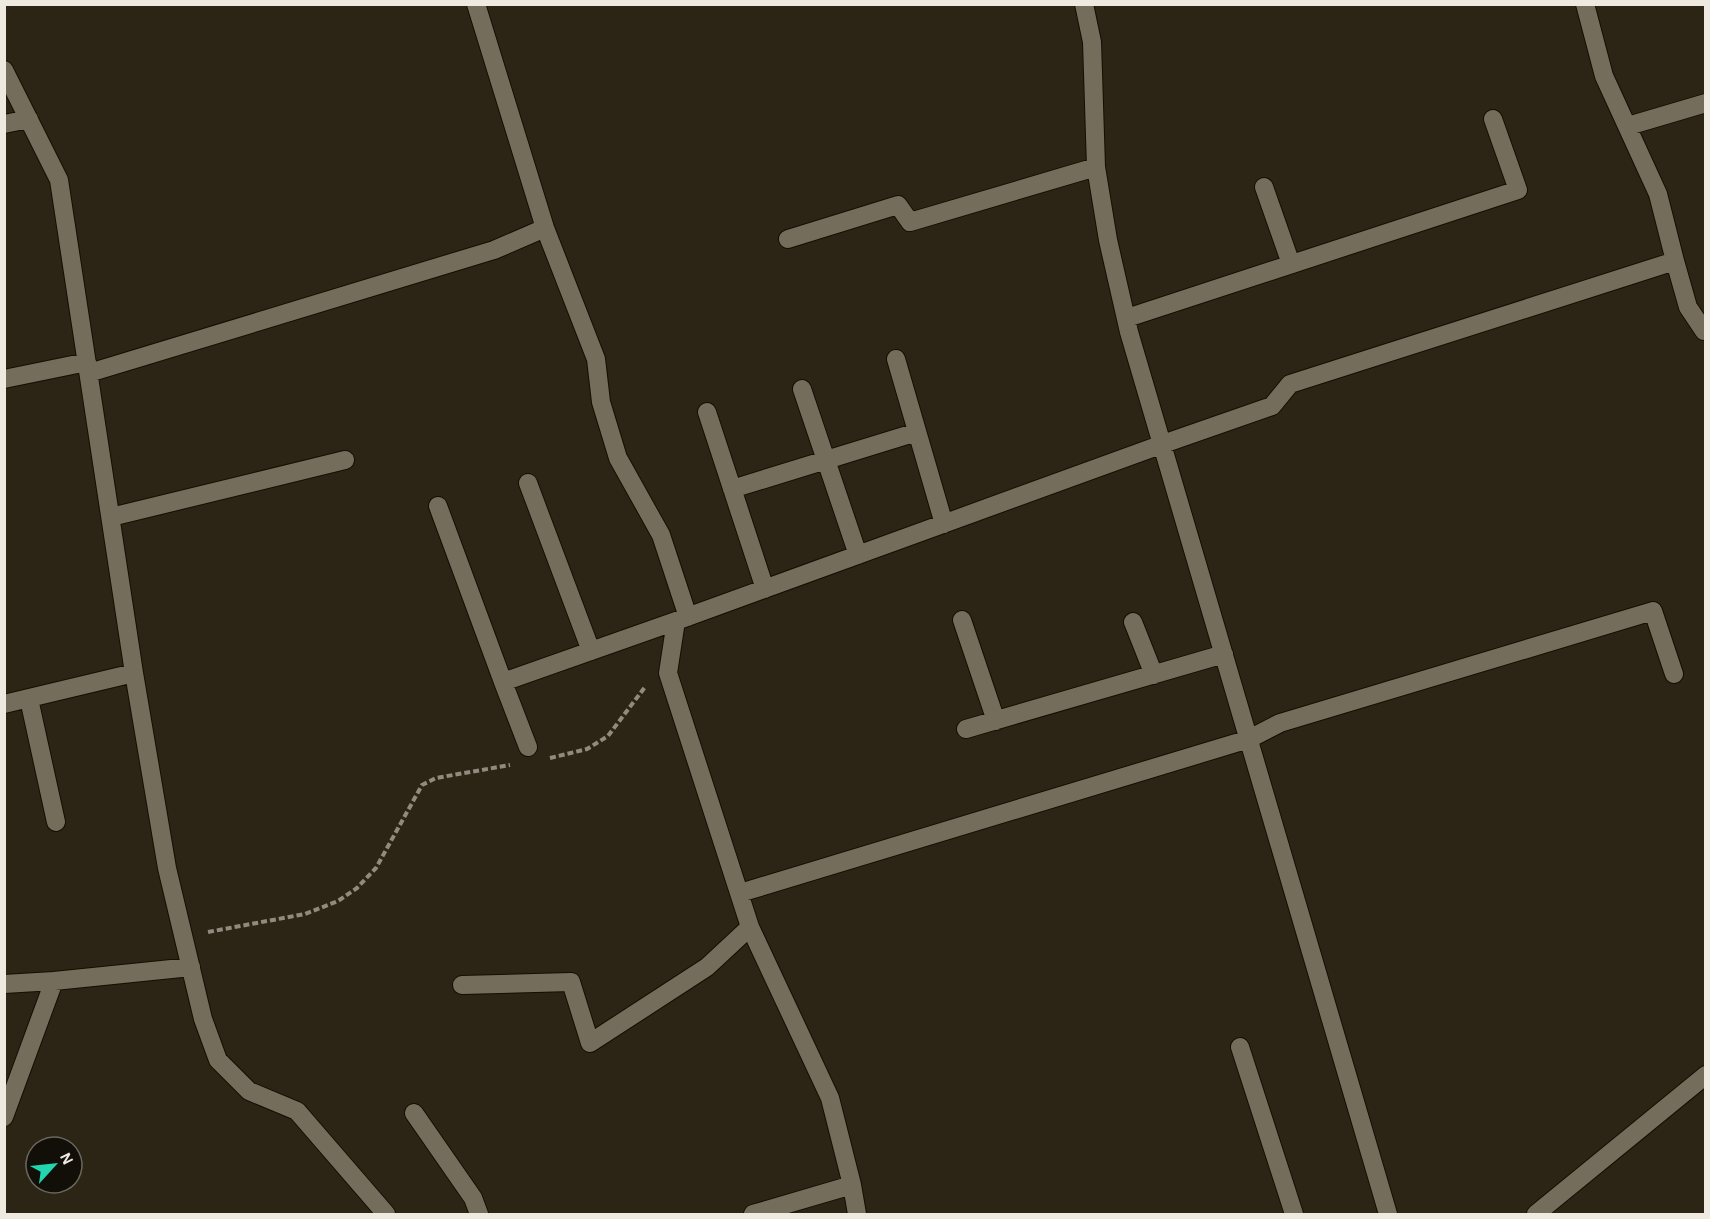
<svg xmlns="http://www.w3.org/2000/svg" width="1710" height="1219" viewBox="0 0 1710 1219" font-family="'Alegreya Sans',sans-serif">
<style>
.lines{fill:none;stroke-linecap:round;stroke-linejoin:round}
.minor-casing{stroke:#150e02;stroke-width:20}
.path{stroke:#918b7f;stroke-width:4;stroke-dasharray:6 3;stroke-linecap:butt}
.minor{stroke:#756d5c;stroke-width:18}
</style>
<rect width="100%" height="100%" fill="#2c2516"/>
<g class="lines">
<defs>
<path id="minor" d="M476,4l69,224 51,131 5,43 17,56 43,77 27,82
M1084,4l8,38 4,125 12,73 21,92 259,882
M4,70l55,110 75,493 33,195 36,151 15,41 31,31 48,20 89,103
M4,124l25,-5
M1628,126l78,-23
M1264,187l27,77
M788,239l110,-34 12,17 186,-55
M1675,261l13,46 16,24h2
M1127,318l391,-128 -25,-71
M896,359l48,165
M89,373l405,-123 51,-22
M4,379l83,-17
M802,389l56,166
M707,412l58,177
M528,483l63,168
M732,489l185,-57
M438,506l65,176
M111,517l234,-57
M962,620l34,101
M1133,622l21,53
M29,699l27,123
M4,704l130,-31
M966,729l258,-75
M528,747l-25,-65 173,-61
M740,893l509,-154 31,-16 373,-112 21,63
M4,984l50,-3
M462,985l109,-3 19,61 117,-76 43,-40
M1240,1047l54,167
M414,1113l59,85 6,16
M4,1117l50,-136 137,-14
M753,1214l99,-29
M857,1214l-5,-29 -22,-87 -80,-171 -82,-254 8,-52 487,-177 109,-38 18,-22 385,-123 -17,-67 -54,-118 -19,-72
M1536,1214l170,-139"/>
</defs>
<use href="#minor" class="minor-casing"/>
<path class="path" d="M550,758l37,-9 21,-13 37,-49
M208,932l97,-18 33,-13 19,-13 19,-20 46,-83 14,-7 74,-13"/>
<use href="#minor" class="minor"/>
</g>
<rect width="1710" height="1219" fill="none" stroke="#eeeae0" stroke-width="12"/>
<g transform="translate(54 1165) rotate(63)"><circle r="28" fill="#120f08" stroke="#6a675e" stroke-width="1.5"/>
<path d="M0-4.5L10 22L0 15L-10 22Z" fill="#22d5af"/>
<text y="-9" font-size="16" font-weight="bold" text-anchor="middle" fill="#eeeae0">N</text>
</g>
</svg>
